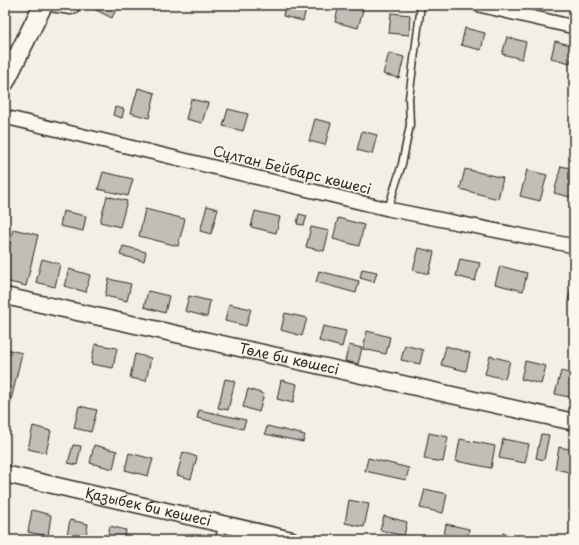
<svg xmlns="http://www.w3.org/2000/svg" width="579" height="545" viewBox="0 0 579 545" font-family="'Playpen Sans',sans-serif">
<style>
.building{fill:#c0beb6;stroke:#2b2b2b}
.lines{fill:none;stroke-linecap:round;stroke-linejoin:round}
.service-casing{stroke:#2b2b2b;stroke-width:9}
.minor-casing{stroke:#2b2b2b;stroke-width:16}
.tertiary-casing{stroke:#2b2b2b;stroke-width:19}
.secondary-casing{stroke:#2b2b2b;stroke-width:21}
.service{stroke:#fbf7ec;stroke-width:6}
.minor{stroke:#fbf7ec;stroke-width:13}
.tertiary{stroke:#fbf7ec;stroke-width:16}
.secondary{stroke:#fbf7ec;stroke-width:18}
.labels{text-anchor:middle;stroke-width:3.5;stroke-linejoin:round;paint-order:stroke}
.street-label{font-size:14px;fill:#2b2b2b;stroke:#fbf7ec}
</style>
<rect width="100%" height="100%" fill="#f3efe4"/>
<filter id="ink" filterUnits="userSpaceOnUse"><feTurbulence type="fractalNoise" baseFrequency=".025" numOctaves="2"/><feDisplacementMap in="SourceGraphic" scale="8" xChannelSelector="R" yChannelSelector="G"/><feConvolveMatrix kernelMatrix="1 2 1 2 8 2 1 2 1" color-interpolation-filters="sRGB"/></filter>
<g filter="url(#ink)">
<path class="building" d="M88,5h30l-6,13 -24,-12z
M285,5h22l-4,16 -20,-5z
M339,5h6l18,5 -5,18 -23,-6z
M391,13l19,2 -1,20 -20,-2z
M465,28l20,5 -4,17 -20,-5z
M507,37l19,5 -4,17 -20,-5z
M555,41l19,5 -4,17 -19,-5z
M389,53l15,4 -5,21 -16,-4z
M138,88l17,5 -6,25 -18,-5z
M191,99l17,4 -6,20 -16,-4z
M115,107l9,2 -2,9 -9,-3z
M228,109l20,5 -5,17 -20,-5z
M315,119l16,4 -6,22 -16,-4z
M362,131l15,4 -5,19 -15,-4z
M561,166l13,3v29l-20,-5z
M465,169l38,9 -5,21 -38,-10z
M527,170l20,5 -7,26 -20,-5z
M103,172l30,7 -5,17 -30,-7z
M107,196l20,5 -7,26 -20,-5z
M207,206l11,3 -7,25 -11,-3z
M145,209l40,10 -7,27 -39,-10z
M63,211l23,5 -3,15 -23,-5z
M255,211l25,6 -4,16 -25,-6z
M299,214l8,2 -3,9 -7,-1z
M338,218l26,7 -5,21 -26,-7z
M311,227l18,4 -5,20 -18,-4z
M13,229l25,6 -12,51 -21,-5v-15z
M123,246l23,6 -2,9 -24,-6z
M419,248l15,4 -5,22 -16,-4z
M42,259l18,5 -5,23 -19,-5z
M460,259l20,4 -5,18 -19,-5z
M500,266l27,7 -4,18 -28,-7z
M69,269l21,6 -4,17 -22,-6z
M362,269l15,3 -3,10 -14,-4z
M319,271l40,10 -3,12 -40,-11z
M574,278v24l-6,-2z
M109,279l22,5 -4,17 -22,-5z
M148,291l21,5 -4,17 -21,-6z
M189,296l21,5 -3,16 -22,-6z
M229,304l22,5 -5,17 -21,-5z
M285,313l22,5 -5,18 -21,-6z
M323,326l23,5 -4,16 -23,-6z
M367,331l23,6 -4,17 -23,-5z
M95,344l22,4 -4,20 -22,-4z
M349,345l13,3 -4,16 -13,-3z
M405,345l18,5 -3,14 -19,-4z
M446,346l24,7 -4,18 -25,-6z
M5,349l17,4 -17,73z
M135,354l16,4 -5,23 -16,-3z
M490,356l20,5 -5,18 -20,-5z
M525,361l21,5 -5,18 -20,-5z
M561,371l13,3v24l-19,-4z
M225,379l10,2 -7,29 -10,-2z
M281,380l16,4 -4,19 -16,-4z
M248,389l16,5 -5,18 -16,-5z
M79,406l18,4 -6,22 -17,-4z
M199,410l47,10 -3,9 -46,-11z
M33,426l18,5 -5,22 -18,-4z
M267,426l38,9 -2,7 -38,-8z
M429,433l19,4 -5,25 -19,-3z
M541,434l8,1 -5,25 -8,-2z
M460,439l35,7 -4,22 -35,-7z
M503,439l26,5 -4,19 -26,-5z
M73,445l8,1 -4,19 -9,-2z
M94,445l23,6 -4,18 -23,-6z
M559,447l15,3 -5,22 -14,-3z
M183,452l14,5 -6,22 -14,-4z
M129,453l24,6 -5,17 -23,-6z
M368,458l41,10 -3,12 -41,-9z
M425,489l22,5 -4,19 -23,-5z
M349,500l20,4 -5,23 -19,-4z
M32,510l19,5 -3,21 -20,-4z
M384,516l23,6 -3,14 -24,-6z
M70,520l18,4 -3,16h-19z
M446,524l23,5 -2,11h-24z
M110,526l16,4 -2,10h-17z
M503,533l21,5v2h-22z"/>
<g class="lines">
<defs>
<path id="service" d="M43,7l28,4 4,-2 5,-4
M388,209l14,-45 8,-39 -1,-27 12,-93
M219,540l3,-15"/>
<path id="minor" d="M479,5l95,22
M5,117l383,92 186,37"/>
<g id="tertiary">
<path id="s1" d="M5,296l569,126"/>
<path id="s2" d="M5,474l287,66"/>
</g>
<path id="secondary" d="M5,82l38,-77"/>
</defs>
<use href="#service" class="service-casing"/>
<use href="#minor" class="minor-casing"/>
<use href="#tertiary" class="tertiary-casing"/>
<use href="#secondary" class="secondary-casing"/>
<use href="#service" class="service"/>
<use href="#minor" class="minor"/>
<use href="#tertiary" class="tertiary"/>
<use href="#secondary" class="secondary"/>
</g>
</g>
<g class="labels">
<g class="street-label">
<text transform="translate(292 170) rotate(14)" y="5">Сұлтан Бейбарс көшесі</text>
<text dy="5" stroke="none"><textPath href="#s1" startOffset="291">Төле би көшесі</textPath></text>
<text dy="5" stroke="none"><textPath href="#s2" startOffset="147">Қазыбек би көшесі</textPath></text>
</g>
</g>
<rect width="579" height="545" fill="none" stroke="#fbf7ec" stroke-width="20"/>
<rect x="10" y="10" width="559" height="525" fill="none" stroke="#2b2b2b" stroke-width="1.5" filter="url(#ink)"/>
</svg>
